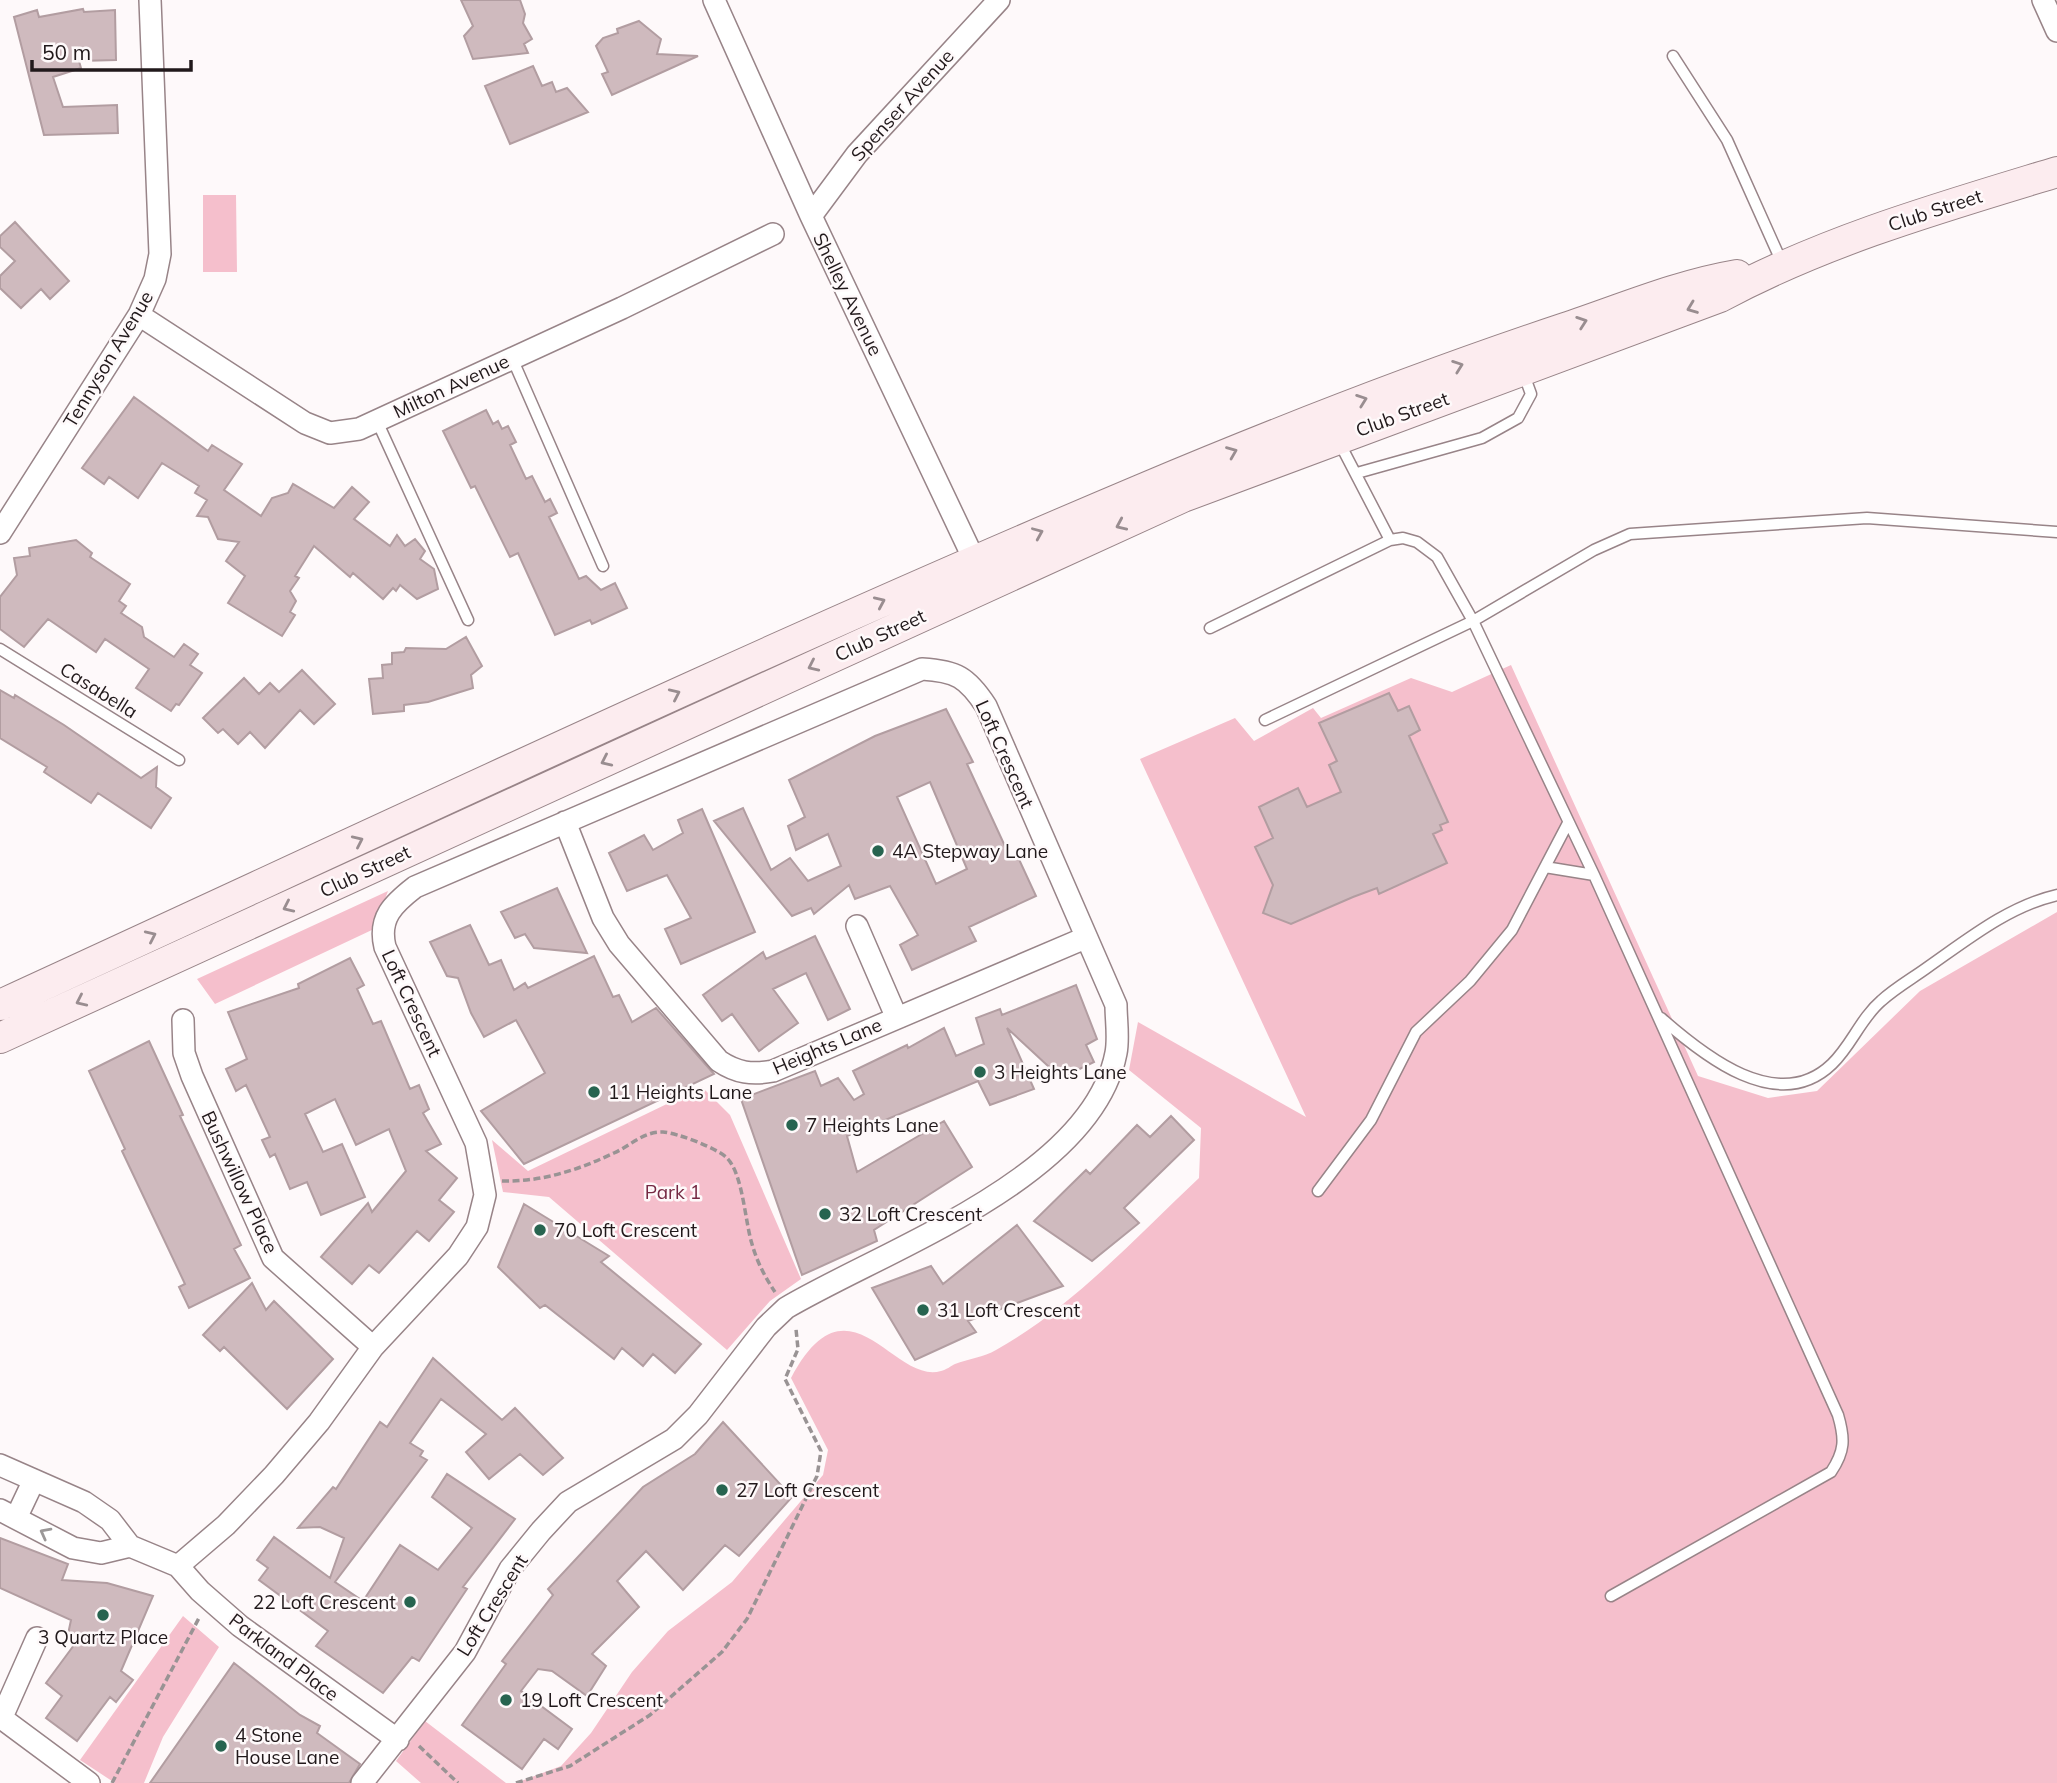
<svg xmlns="http://www.w3.org/2000/svg" width="2057" height="1783" viewBox="0 0 2057 1783" font-family="Mulish,sans-serif">
<style>
.green{fill:#f5bfcc}
.building{fill:#cfbabe;stroke:#b29da1;stroke-width:2;fill-rule:evenodd}
.lines{fill:none;stroke-linecap:round;stroke-linejoin:round}
.service-casing{stroke:#988488;stroke-width:13}
.minor-casing{stroke:#988488;stroke-width:24}
.secondary-casing{stroke:#988488;stroke-width:32}
.path{stroke:#999394;stroke-width:3.5;stroke-dasharray:7 3.5;stroke-linecap:butt}
.service{stroke:#fff;stroke-width:10}
.minor{stroke:#fff;stroke-width:21}
.secondary{stroke:#fcecef;stroke-width:30}
.oneway{stroke:#998d90}
.oneway2{stroke:#9b9898}
.poi-dot{fill:#276450;stroke:#fef9fa;stroke-width:2.5}
.labels{text-anchor:middle;stroke-width:5;stroke-linejoin:round;paint-order:stroke}
.street-label{font-size:19px;fill:#21191b;stroke:#fef9fa}
.poi-label{font-size:19px;fill:#21191b;stroke:#fef9fa;text-anchor:start}
.park-label{font-size:19px;fill:#752943;stroke:#fef9fa}
</style>
<rect width="100%" height="100%" fill="#fef9fa"/>
<path class="green" d="M203,195h33l1,77h-34z
M1511,665l187,411 70,22 49,-7 103,-100 137,-79v871h-1541l45,-17 30,-33 41,-61 36,-41 64,-49 91,-107 5,-25 -37,-72c58,-109 102,7 150,-7 5,-1 10,-5 14,-7 13,-5 29,-7 41,-14 77,-43 139,-112 203,-172l2,-50 -72,-58 9,-48 168,95 -166,-358 95,-41 19,23 59,-33 8,10 90,-40 41,14z
M388,891l-14,38 -159,75 -18,-25z
M702,1087l28,28 71,164 -31,22 -43,49 -178,-153 -46,-5 -11,-52 36,31z
M183,1616l36,31 -56,90 -19,46h-29l-35,-23z
M425,1721l81,62h-85l-25,-22z"/>
<path class="building" d="M461,0h59l5,14 -2,9 9,16 -8,5 4,9 -55,6 -9,-23 9,-10z
M83,9l1,3 31,-2 1,50 -37,1 2,7 -28,9 10,30 54,-2 1,28 -74,2 -30,-118 23,-7 2,7z
M639,21l22,18 -4,15 41,2 -86,39 -10,-21 6,-2 -12,-26 7,-8 15,-5 -1,-4z
M533,66l9,20 10,-4 4,10 11,-4 21,24 -78,32 -25,-58z
M15,222l54,59 -19,18 -9,-10 -20,19 -21,-20v-12l15,-15 -15,-14v-11z
M134,397l74,54 4,-6 30,19 -18,26 37,26 11,-18 16,-5 5,-9 41,24 18,-21 17,15 -15,17 36,27 7,-11 8,11 10,-7 10,12 -5,8 14,10 4,20 -21,10 -17,-14 -4,6 -3,-3 -10,11 -30,-26 -3,4 -36,-31 -19,30 4,2 -9,13 6,10 -6,11 5,3 -13,21 -54,-33 17,-27 -19,-15 13,-19 -21,-3 -10,-22 -11,-1 10,-16 -12,-7 4,-7 -37,-23 -24,35 -29,-21 -5,7 -22,-16z
M486,410l7,14 5,-3 4,8 6,-3 8,16 -6,3 16,34 6,-3 13,26 5,-3 7,14 -8,4 30,62 7,-3 15,14 14,-7 12,25 -35,16 -2,-4 -35,15 -37,-82 -8,4 -35,-71 -4,2 -28,-57z
M76,540l16,13 -2,4 40,27 -11,17 7,5 -5,7 21,14 2,10 30,20 10,-13 14,10 -8,11 12,8 -23,32 -3,-1 -5,7 -35,-23 13,-19 -44,-30 -9,13 -48,-33 -24,28 -24,-18v-32l17,-22 -3,-17 16,-2 -1,-8z
M466,637l16,29 -11,9 2,13 -45,14 -24,3v6l-31,3 -4,-35 14,-1 -1,-13 10,-1v-11l12,-1 2,-4 40,1z
M302,670l33,34 -21,20 -14,-14 -35,38 -15,-16 -12,12 -15,-15 -5,4 -15,-15 41,-40 15,16 11,-11 9,9z
M0,690l14,8 1,-3 49,30 77,53 16,-11 -1,20 15,11 -20,30 -53,-35 -7,10 -47,-31 3,-5 -47,-29z
M1389,693l9,18 11,-5 11,24 -11,6 39,86 -8,3 2,5 -9,4 14,29 -68,31 -2,-6 -24,9 -62,27 -28,-11 10,-28 -18,-38 18,-9 -14,-31 39,-19 9,19 34,-15 -12,-27 8,-4 -18,-38z
M946,709l27,53 -6,2 43,93 7,-2 19,41 -67,31 7,14 -64,29 -12,-25 18,-10 -28,-49 -35,13 -6,-14 -35,29 -3,-6 -19,8 -78,-95 29,-13 28,62 19,-12 18,23 33,-15 -13,-32 -32,16 -8,-24 17,-9 -16,-37 86,-44zM930,782l37,87 -31,15 -39,-87z
M702,809l53,123 -74,32 -16,-35 26,-11 -24,-43 -40,16 -18,-38 35,-18 9,15 30,-17 -5,-13z
M557,888l30,65 -53,-5 -9,-14 -10,4 -14,-26z
M470,925l19,40 12,-5 13,30 11,-7 3,5 66,-32 19,41 6,-2 13,27 24,-14 58,66 -190,90 -43,-53 64,-38 -29,-53 -32,17 -13,-24 -13,-35 -11,-2 -17,-34z
M815,936l35,73 -22,11 -22,-47 -33,16 25,34 -39,28 -27,-37 -10,7 -19,-26 60,-43 3,7z
M350,958l14,27 -7,4 16,35 8,-3 29,68 9,-4 10,24 -6,4 18,31 -15,7 31,27 -18,22 15,12 -25,29 -12,-10 -38,42 -10,-8 -17,19 -31,-27 47,-54 4,9 34,-41 -17,-42 -33,16 -21,-46 -30,15 18,38 19,-8 23,53 -44,18 -14,-33 -17,7 -15,-35 -5,3 -8,-17 8,-3 -24,-52 -10,6 -10,-22 21,-10 -19,-47 71,-24 -1,-4z
M1076,985l21,54 -11,6 8,17 -33,16 -54,-50 27,61 -44,16 -12,-24 -131,55 10,36 87,-51 28,46 -98,63 3,11 -75,34 -61,-176 74,-28 6,15 17,-8 16,22 10,-6 -11,-23 54,-26 1,3 36,-20 12,28 28,-12 -8,-26 24,-9 2,6z
M149,1041l34,74 -3,1 61,129 -7,4 16,29 -61,30 -10,-21 6,-3 -63,-133 3,-2 -36,-78z
M1171,1116l23,24 -70,68 15,15 -47,38 -58,-40 52,-51 4,4 47,-49 13,12z
M524,1204l85,52 -8,6 100,82 -26,29 -22,-19 -10,12 -21,-18 -8,11 -69,-54 -5,3 -42,-41z
M1017,1225l46,61 -95,35 8,11 -61,28 -43,-72 59,-22 12,18z
M252,1283l14,27 8,-9 59,58 -46,50 -63,-62 -4,4 -17,-16z
M433,1358l69,62 13,-12 48,50 -20,17 -23,-21 -31,25 -23,-27 20,-18 -45,-35 -31,44 13,8 -3,5 7,4 -92,122 28,19 37,-56 38,25 34,-42 -40,-31 15,-23 68,45 -52,68 4,2 -48,72 -7,-4 -29,36 -67,-47 12,-15 -69,-51 9,-12 -11,-8 17,-23 56,41 14,-40 -24,-11 -22,1 35,-41 3,2 44,-67 7,5z
M723,1422l69,75 -53,59 -14,-11 -42,45 -37,-39 -29,30 22,26 -47,47 14,12 -19,30 -35,-25 -14,-2 -17,22 51,38 -14,20 -14,-10 -22,30 -60,-44 44,-61 -4,-3 51,-66 -5,-6 95,-102 52,-33z
M0,1538l68,26 -6,16 45,3 46,13 -32,75 12,9 -17,22 -6,-5 -33,44 -31,-23 16,-22 -16,-13 31,-42 -10,-2 4,-19 -71,-32z
M234,1663l66,52 20,11 -3,7 43,31 -11,19h-199z"/>
<g class="lines">
<defs>
<path id="service" d="M1673,56l54,84 56,125
M512,358l91,208
M377,421l91,199
M1338,440l52,100
M1357,473l125,-35 36,-20 13,-24 -8,-22
M1210,628l180,-88 13,-2 14,4 20,15 36,64 121,254 244,540c7,24 7,36 -7,57l-220,124
M0,649l179,111
M1265,720l208,-99 121,-71 36,-16 237,-16 190,14
M1545,867l49,8
M1661,1018c42,37 117,98 171,46 19,-18 29,-46 49,-63 14,-13 32,-23 47,-34 40,-28 81,-61 129,-72
M1318,1191l53,-71 45,-88 54,-51 42,-51 56,-107"/>
<path id="minor" d="M714,0l97,216 169,356
M2043,0l14,31
M811,216l46,-62 142,-154
M139,315l166,108 25,10 29,-4 263,-121 151,-74
M0,533l139,-218 16,-36 5,-25 -10,-254
M565,822l38,96 16,26 100,117c18,12 33,14 54,10l312,-133
M857,926l39,90
M183,1020l1,33 8,23 81,182 100,89
M0,1465l84,37 26,18 20,26
M0,1510l73,38 28,5 29,-7
M16,1518l18,-38
M130,1546l48,20 22,25 40,35 158,114
M178,1566l48,-41 48,-50 45,-53 54,-75 85,-91 19,-29 8,-32 -9,-52 -91,-196c-7,-29 8,-43 30,-60l507,-218c34,2 45,8 64,37l130,299c0,15 3,33 0,48 -24,125 -232,197 -330,255l-20,19 -68,88 -24,24 -106,63 -27,29 -31,38 -45,83 -103,131
M0,1717l89,66
M2,1717l35,-79"/>
<path id="secondary" d="M0,1005c379,-174 756,-353 1140,-515 140,-59 281,-114 425,-162 57,-19 113,-43 172,-53
M0,1038l1183,-541 537,-200c106,-57 222,-90 337,-125"/>
</defs>
<use href="#service" class="service-casing"/>
<use href="#minor" class="minor-casing"/>
<use href="#secondary" class="secondary-casing"/>
<path class="path" d="M502,1181c40,1 76,-11 112,-28 16,-7 30,-22 49,-21 14,1 54,16 64,26 16,16 18,64 25,86 5,18 13,33 23,48
M419,1746l39,37
M112,1783l87,-165
M516,1783l54,-17 80,-51 72,-63 25,-33 70,-143 4,-25 -36,-72 13,-30 -2,-20"/>
<use href="#service" class="service"/>
<use href="#minor" class="minor"/>
<use href="#secondary" class="secondary"/>
</g>
<defs><path id="oneway-chevron" d="M-2-3.5L2.5 0L-2 3.5" fill="none" stroke-width="1.6" stroke-linecap="round" stroke-linejoin="round" transform="scale(1.75)"/></defs>
<g class="oneway">
<use href="#oneway-chevron" transform="translate(1692 308) rotate(159)"/>
<use href="#oneway-chevron" transform="translate(1582 322) rotate(-19)"/>
<use href="#oneway-chevron" transform="translate(1458 366) rotate(-20)"/>
<use href="#oneway-chevron" transform="translate(1362 400) rotate(-20)"/>
<use href="#oneway-chevron" transform="translate(1232 452) rotate(-22)"/>
<use href="#oneway-chevron" transform="translate(1121 525) rotate(156)"/>
<use href="#oneway-chevron" transform="translate(1038 533) rotate(-23)"/>
<use href="#oneway-chevron" transform="translate(880 602) rotate(-24)"/>
<use href="#oneway-chevron" transform="translate(813 666) rotate(155)"/>
<use href="#oneway-chevron" transform="translate(675 694) rotate(-25)"/>
<use href="#oneway-chevron" transform="translate(606 761) rotate(155)"/>
<use href="#oneway-chevron" transform="translate(358 841) rotate(-25)"/>
<use href="#oneway-chevron" transform="translate(288 907) rotate(155)"/>
<use href="#oneway-chevron" transform="translate(151 936) rotate(-25)"/>
<use href="#oneway-chevron" transform="translate(81 1001) rotate(155)"/>
</g>
<use class="oneway2" href="#oneway-chevron" transform="translate(45 1533) rotate(-152)"/>
<g class="poi-dot">
<circle cx="878" cy="851" r="7"/>
<circle cx="980" cy="1072" r="7"/>
<circle cx="594" cy="1092" r="7"/>
<circle cx="792" cy="1125" r="7"/>
<circle cx="825" cy="1214" r="7"/>
<circle cx="540" cy="1230" r="7"/>
<circle cx="923" cy="1310" r="7"/>
<circle cx="722" cy="1490" r="7"/>
<circle cx="410" cy="1602" r="7"/>
<circle cx="103" cy="1615" r="7"/>
<circle cx="506" cy="1700" r="7"/>
<circle cx="221" cy="1746" r="7"/>
</g>
<g class="labels">
<g class="street-label">
<text transform="translate(902 105) rotate(-48)" y="7">Spenser Avenue</text>
<text transform="translate(1935 210) rotate(-18)" y="7">Club Street</text>
<text transform="translate(848 294) rotate(64)" y="7">Shelley Avenue</text>
<text transform="translate(108 359) rotate(-59)" y="7">Tennyson Avenue</text>
<text transform="translate(451 386) rotate(-25)" y="7">Milton Avenue</text>
<text transform="translate(1402 414) rotate(-20)" y="7">Club Street</text>
<text transform="translate(880 635) rotate(-25)" y="7">Club Street</text>
<text transform="translate(99 690) rotate(32)" y="7">Casabella</text>
<text transform="translate(1005 754) rotate(66)" y="7">Loft Crescent</text>
<text transform="translate(365 871) rotate(-25)" y="7">Club Street</text>
<text transform="translate(412 1003) rotate(65)" y="7">Loft Crescent</text>
<text transform="translate(827 1046) rotate(-23)" y="7">Heights Lane</text>
<text transform="translate(240 1182) rotate(65)" y="7">Bushwillow Place</text>
<text transform="translate(492 1605) rotate(-58)" y="7">Loft Crescent</text>
<text transform="translate(284 1657) rotate(37)" y="7">Parkland Place</text>
</g>
<g class="poi-label">
<text x="892" y="858">4A Stepway Lane</text>
<text x="994" y="1079">3 Heights Lane</text>
<text x="608" y="1099">11 Heights Lane</text>
<text x="806" y="1132">7 Heights Lane</text>
<text x="839" y="1221">32 Loft Crescent</text>
<text x="554" y="1237">70 Loft Crescent</text>
<text x="937" y="1317">31 Loft Crescent</text>
<text x="736" y="1497">27 Loft Crescent</text>
<text x="396" y="1609" text-anchor="end">22 Loft Crescent</text>
<text x="103" y="1644" text-anchor="middle">3 Quartz Place</text>
<text x="520" y="1707">19 Loft Crescent</text>
<text x="235" y="1742">4 Stone<tspan x="235" dy="22">House Lane</tspan></text>
</g>
<g class="park-label">
<text x="673" y="1199">Park 1</text>
</g>
</g>
<path d="M32 60v10h159v-10" fill="none" stroke="#21191b" stroke-width="3.5"/>
<text x="42" y="60" font-size="21" fill="#21191b" stroke="#fef9fa" stroke-width="5" paint-order="stroke">50 m</text>
</svg>
